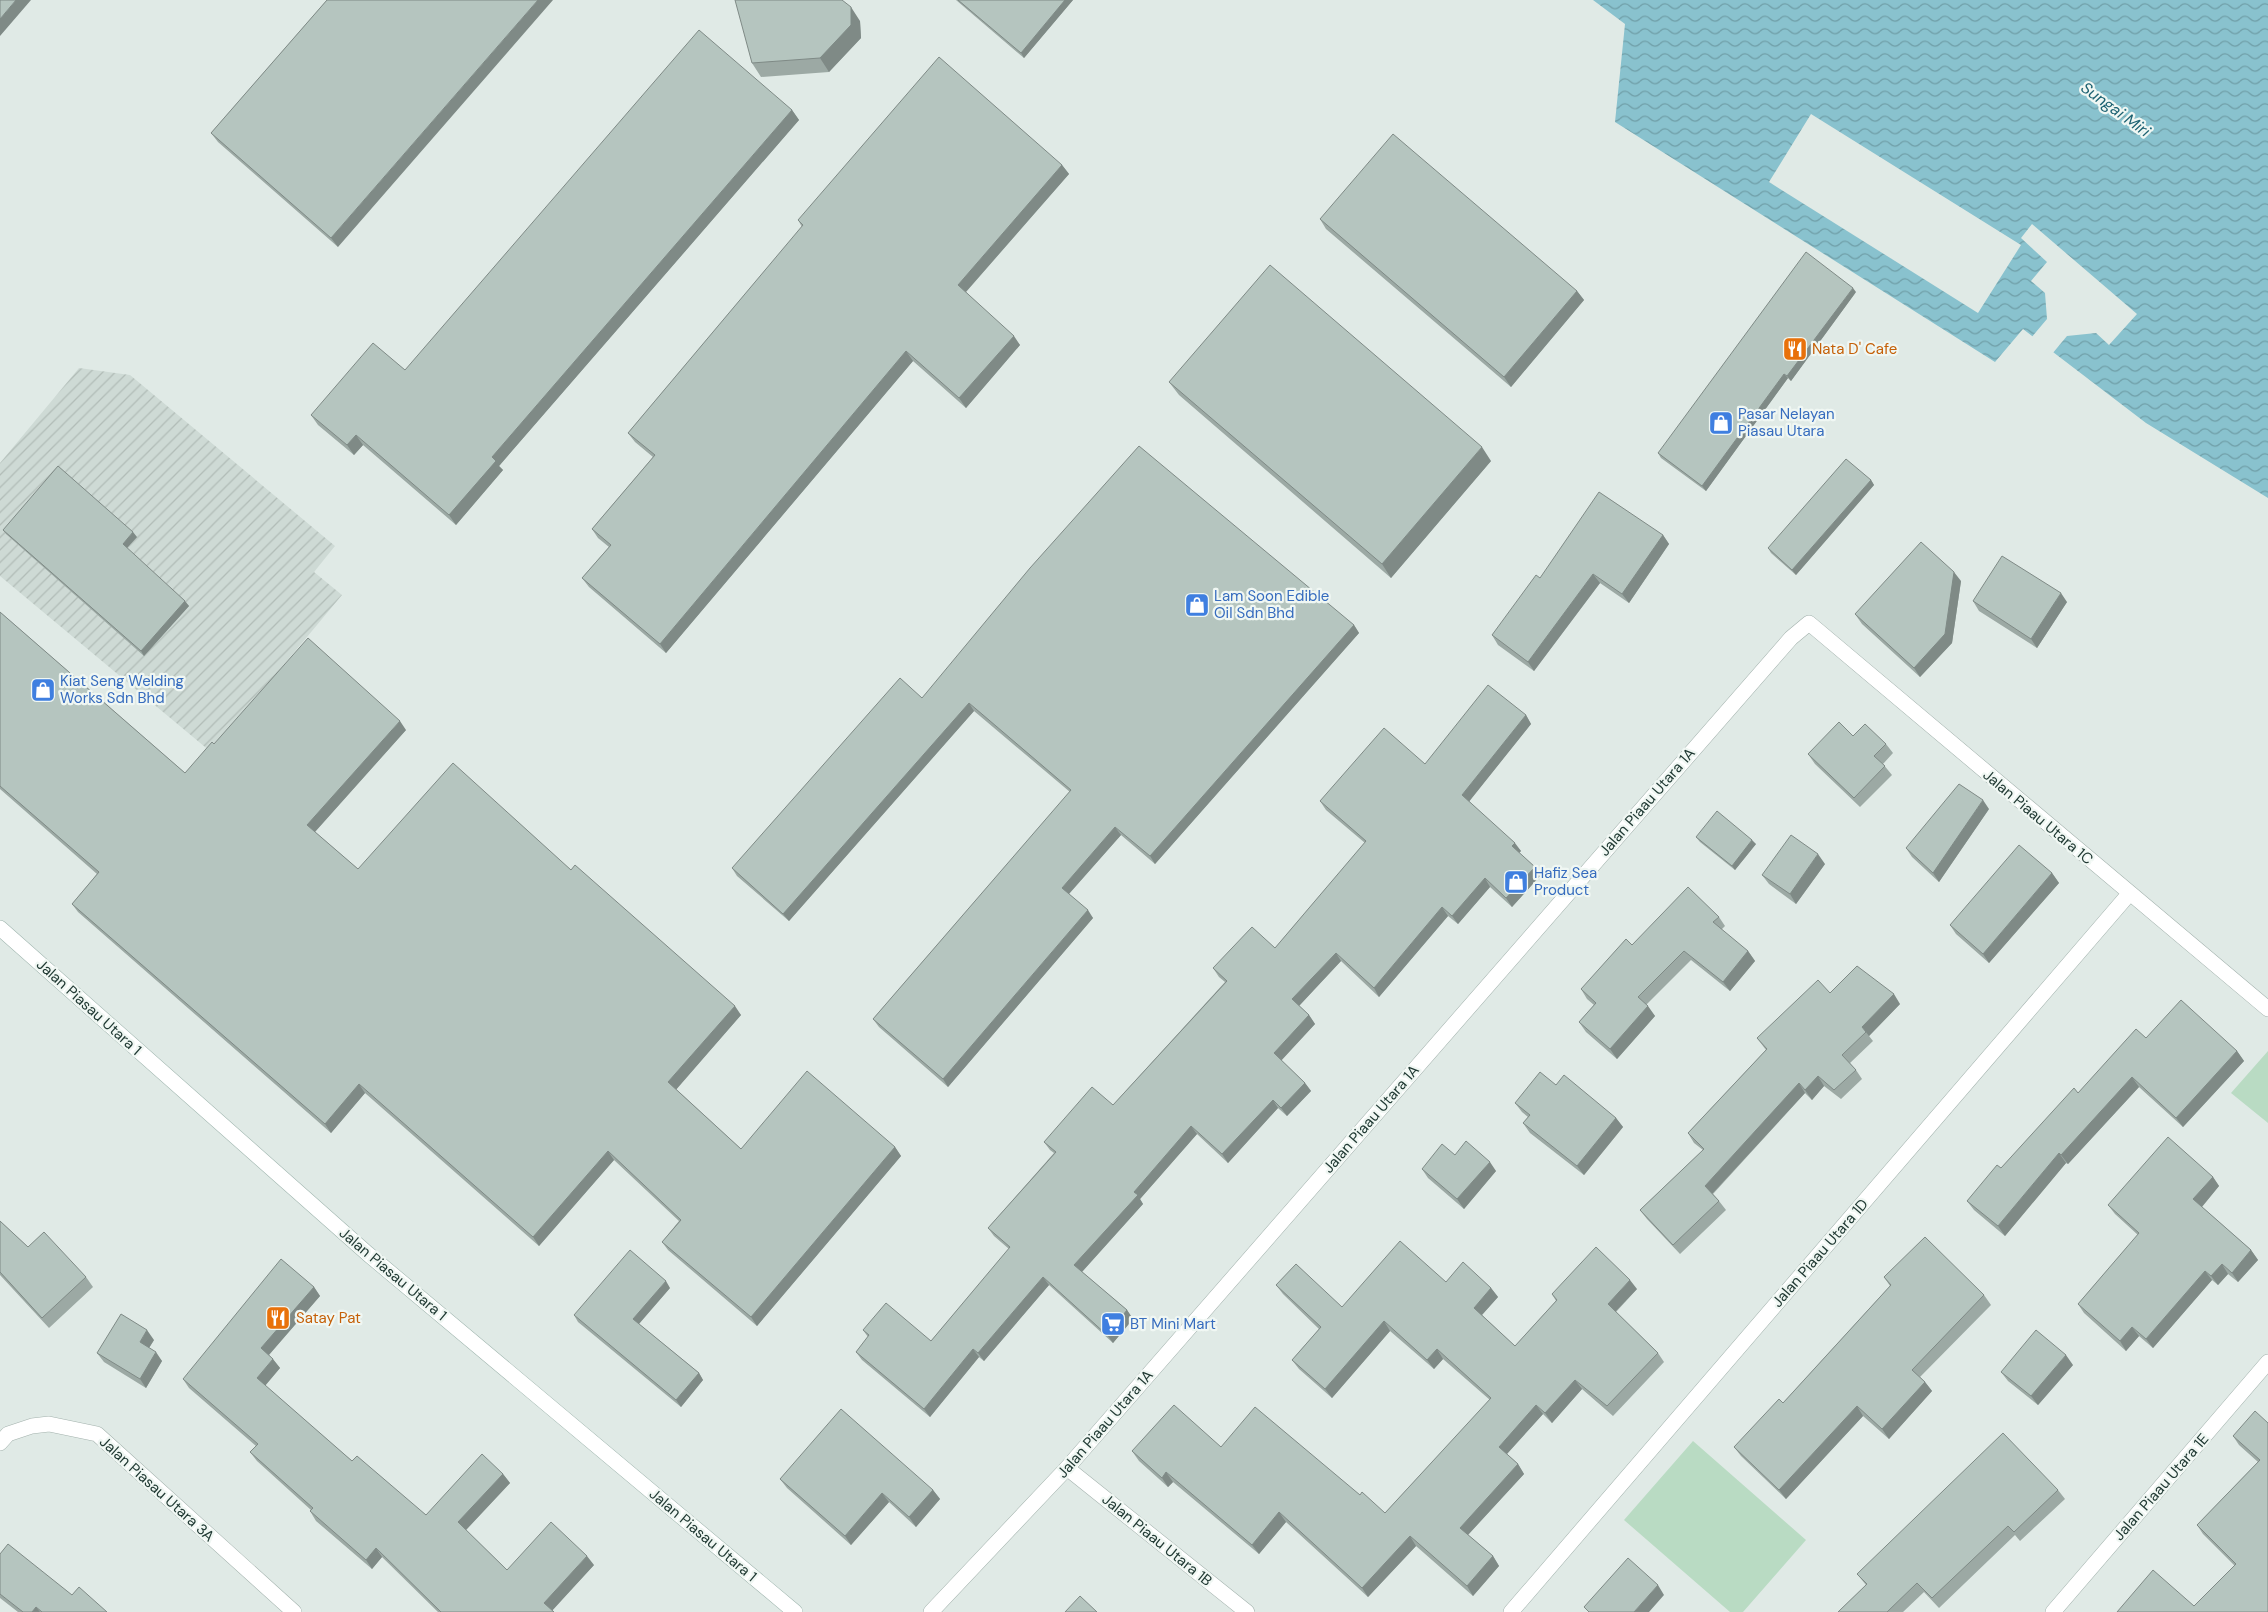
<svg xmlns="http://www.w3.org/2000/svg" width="2268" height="1612" viewBox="0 0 2268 1612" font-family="'DM Sans',sans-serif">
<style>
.industrial{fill:url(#industrial-furrows)}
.grass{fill:#b9dbc3}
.water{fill:url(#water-waves)}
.pier{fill:#e0eae6}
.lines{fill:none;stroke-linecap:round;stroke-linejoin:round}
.street-casing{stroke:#a3b2ad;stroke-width:16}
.secondary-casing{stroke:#9fb5ae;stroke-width:16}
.street{stroke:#fff;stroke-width:15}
.secondary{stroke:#fff;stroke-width:15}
.wall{fill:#9ca9a4}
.shaded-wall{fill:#7f8a86}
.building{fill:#b5c5bf;stroke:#7f8a86}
.labels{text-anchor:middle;stroke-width:4.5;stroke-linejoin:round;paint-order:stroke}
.food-label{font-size:15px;fill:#c56008;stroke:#f0f7f3;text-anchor:start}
.shop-label{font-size:15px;fill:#366cbe;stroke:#f0f7f3;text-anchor:start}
.street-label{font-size:15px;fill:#213a34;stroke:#f0f7f3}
.water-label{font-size:16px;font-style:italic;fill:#1e6373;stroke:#f0f7f3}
</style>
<defs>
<pattern id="industrial-furrows" width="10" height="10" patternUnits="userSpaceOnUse" patternTransform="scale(1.25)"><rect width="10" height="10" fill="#cedad5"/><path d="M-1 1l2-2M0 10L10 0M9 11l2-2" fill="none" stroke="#b1bcb7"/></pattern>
<pattern id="water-waves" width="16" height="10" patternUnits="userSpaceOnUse" patternTransform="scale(1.25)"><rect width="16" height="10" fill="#89c2ce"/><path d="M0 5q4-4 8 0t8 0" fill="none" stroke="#709fa8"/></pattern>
</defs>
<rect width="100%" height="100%" fill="#e0eae6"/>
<path class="industrial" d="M79,368l51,7 205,171 -21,26 28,23 -131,157 -211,-176v-113z"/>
<path class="grass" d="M2268,1051v72l-37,-30z
M1693,1441l113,99 -63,72h-13l-106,-92z"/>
<path class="water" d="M1593,0h675v498l-122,-75 -123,-94 -28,33 -380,-240 10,-98z"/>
<path class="pier" d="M1811,114l210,131 -43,68 -209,-131z
M2032,224l105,90 -28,31 -13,-12 -29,3 -15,18 -21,-16 16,-19 -2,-26 -14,-12 16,-19 -26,-24z"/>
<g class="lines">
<defs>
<path id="street" d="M0,1443l8,-9 24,-8 17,-2 48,10 197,178
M1067,1468l180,144
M931,1612l136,-144 724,-830 18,-15 459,386
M1511,1612l618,-718
M2053,1612l215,-250"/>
<path id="secondary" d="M0,928l368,326 427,358"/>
</defs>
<use href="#street" class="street-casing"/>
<use href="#secondary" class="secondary-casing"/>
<use href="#street" class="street"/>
<use href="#secondary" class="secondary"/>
</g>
<path class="wall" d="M327,0l11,247 -120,-105 -7,-9z
M956,0h117l-49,58z
M860,21l1,17 -32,34 -68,5 -9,-14z
M792,110l7,10 -300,346 4,4 -47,55 -93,-80 -9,10 -36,-30 -7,-10 94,-45z
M1062,165l7,9 -103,118 54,53 -54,63 -53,-47 -247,292 -77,-66 -7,-9 27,-31 -11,-9 -6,-9 61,-72 -18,-15 -7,-9 174,-206 -4,-7z
M1320,219l257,72 7,9 -73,87 -185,-158z
M1856,292l-65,89 -3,-3 -82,113 -45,-33 -3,-5z
M1169,382l322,79 -100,117 -212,-183z
M1871,480l3,5 -78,90 -25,-22 -3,-5z
M3,530l134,7 -10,11 62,58 -45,50 -138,-122z
M1663,535l6,9 -40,59 -29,-20 -66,88 -36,-26 -6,-10 48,-57z
M1961,581l-9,62 -32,34 -58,-53 -7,-10z
M1973,601l94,1 -30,46 -58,-37z
M0,612l185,161 29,-29 192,-14 -91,102 43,37 213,1 170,145 -65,74 65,60 154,-2 6,9 -144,170 -89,-76 -6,-8 17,-21 -65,-61 -75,86 -174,-153 -34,40 -253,-221 -6,-8 25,-30 -97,-85z
M1354,625l5,8 -204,231 -34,-29 -52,59 24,24 -145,169 -69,-60 -6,-8 197,-227 -96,-81 -185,210 -52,-45 -5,-8 190,-170z
M1526,715l5,9 -62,77 52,50 -2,2 16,14 5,9 -28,31 -22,-20 -32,37 -10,-8 -69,81 -38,-36 -42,45 10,9 6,9 -34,36 24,23 6,8 -24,25 -9,-8 -50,55 -31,-29 -57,65 3,5 -61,68 45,38 6,9 -20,24 -64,-58 -65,76 -5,-4 -49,60 -68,-57 -6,-8 12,-15 -5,-7 68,11 78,-92 -15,-13 -6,-8 66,-75 -4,-3 -6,-8 69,-37 112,-123 -6,-5 -6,-9 62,-20 90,-105 -39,-33 -6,-9 105,-37z
M1853,736l33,8 7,9 -10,11 9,11 -32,32 -45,-43 -7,-10z
M1989,809l-50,73 -27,-25 -6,-9z
M1696,837l60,7 -21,26 -35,-28z
M1825,864l-29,40 -27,-20 -7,-9z
M2052,873l7,10 -70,80 -33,-29 -6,-9z
M1719,917l6,9 -4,4 27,21 7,10 -25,30 -39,-31 -45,45 9,11 -38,43 -31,-27 -7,-10 15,-17 -7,-6 -6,-10 51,-44z
M1830,993l70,11 -31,32 4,5 -23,22 6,7 6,9 -21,20 -17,-13 -12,14 -7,-7 -92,101 6,7 7,9 -46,44 -33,-35 -7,-9 63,-60 -9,-7 -6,-10 78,-83 -9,-12z
M2146,1038l91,13 7,10 -61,66 -44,-40 -71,77 -2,-1 -61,73 -31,-26 -7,-9 111,-108z
M1556,1085l60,33 7,9 -39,48 -54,-42 -7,-10 5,-6 -6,-5 -7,-9z
M1455,1155l41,16 -32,38 -36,-31 -6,-9z
M2213,1177l6,9 -17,21 49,43 7,10 -20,22 -10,-8 -10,11 -6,-5 -59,68 -14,-12 -13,15 -42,-38 -6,-9 60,-69 -23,-21 -7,-9z
M0,1221l28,26 58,30 7,10 -44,41 -49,-53z
M1884,1277l100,18 7,10 -71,72 5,5 7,9 -43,48 -26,-23 -77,83 -45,-43 -7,-9 49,-44 107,-117z
M1446,1282l45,6 7,9 -16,18 33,31 41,-45 -4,-7 85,-5 -21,23 42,41 6,9 -51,54 -31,-27 -30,34 -9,-9 -36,40 11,10 6,10 -56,61 25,21 6,10 -26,30 -57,-50 -48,51 -82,-75 -27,32 -86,-72 -5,5 -29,-26 -7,-10 89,-4 139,48 25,18 105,-113 -47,-41 -9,10 -44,-38 -58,67 -33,-29 -7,-9 27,-31 -36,-35 -7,-9 66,22z
M314,1287l6,9 -51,59 11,13 -15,18 87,75 74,54 77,-41 7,9 -44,47 41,40 87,-5 -42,45 2,2h-116l-56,-55 -10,12 -56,-48 -6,-10 1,-1 -54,-49 -7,-9 6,-6 -67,-58 -6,-9z
M670,1288l-31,36 60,49 4,7 -22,27 -103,-85 -4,-7z
M154,1340l-5,8 13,13 -16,27 -42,-26 -7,-9z
M2073,1365l-35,40 -30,-24 -7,-9z
M2268,1423v189l-74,-6 41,-40 -32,-32 -6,-9 61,-63 -19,-17 -6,-9z
M780,1479l153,11 7,9 -24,28 -27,-25 -38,43 -64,-57z
M2058,1490l7,9 -45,42 -5,-6 -76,73 -15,-16 -21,20h-65l28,-27 -9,-11z
M0,1554l72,41 35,17h-89l-18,-14z"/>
<path class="shaded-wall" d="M16,0h15l-31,36v-17z
M538,0h15l-215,247 -7,-9z
M1065,0h8l-49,58 -3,-5z
M851,7l9,14 1,17 -32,34 -9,-14z
M792,110l7,10 -300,346 4,4 -47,55 -7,-10 43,-58z
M1062,165l7,9 -105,120 -6,-9z
M1853,288l3,4 -65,89 -4,-5z
M1577,291l7,9 -73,87 -7,-10z
M1014,336l6,9 -54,63 -7,-10z
M906,351l7,10 -247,292 -6,-9z
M1784,374l4,4 -82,113 -4,-5z
M356,435l7,10 -9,10 -7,-10z
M1482,447l9,14 -100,117 -9,-14z
M1871,480l3,5 -78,90 -4,-5z
M133,532l4,5 -11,12 -3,-5z
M1663,535l6,9 -40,59 -7,-9z
M1954,572l7,9 -9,62 -32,34 -6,-9z
M1593,574l7,9 -66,88 -6,-9z
M2061,593l6,9 -30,46 -6,-9z
M185,601l4,5 -45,50 -3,-5z
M1354,625l5,8 -204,231 -5,-8z
M969,703l5,8 -185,210 -6,-7z
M1526,715l5,9 -63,79 -6,-8z
M400,721l6,9 -93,104 -6,-9z
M1983,800l6,9 -50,73 -6,-9z
M1115,827l6,8 -54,61 -5,-8z
M1752,840l4,4 -21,26 -3,-4z
M1515,843l6,8 -3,3 -6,-8z
M1818,854l7,10 -29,40 -6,-10z
M1535,867l5,9 -28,31 -6,-9z
M2052,873l7,10 -70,80 -6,-9z
M1485,878l5,9 -32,37 -6,-8z
M1442,907l6,9 -69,81 -5,-9z
M1088,910l5,8 -145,169 -5,-8z
M1748,951l7,10 -25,30 -7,-9z
M1336,953l5,8 -43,46 -6,-8z
M1894,994l6,10 -31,32 -7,-9z
M735,1006l6,9 -66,76 -7,-9z
M1648,1006l7,10 -38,43 -7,-10z
M1309,1015l6,9 -35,38 -6,-9z
M2237,1051l7,10 -61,66 -7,-9z
M1818,1076l6,10 -12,14 -7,-10z
M2132,1077l7,10 -71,77 -7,-9z
M1305,1083l6,8 -24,25 -6,-8z
M1799,1083l6,10 -94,102 -6,-9z
M359,1084l6,9 -34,40 -6,-9z
M1273,1100l5,8 -50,55 -6,-9z
M1616,1118l7,9 -39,48 -7,-9z
M1191,1126l6,8 -57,65 3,5 -63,70 -6,-9 60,-73z
M895,1147l6,9 -144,170 -6,-9z
M608,1151l6,9 -75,86 -6,-9z
M2059,1153l7,10 -61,73 -7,-10z
M1490,1162l6,9 -32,38 -7,-10z
M2213,1177l6,9 -19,23 -7,-10z
M2251,1250l7,10 -20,22 -6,-9z
M2222,1264l6,10 -10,11 -7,-9z
M2205,1271l7,9 -59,68 -7,-9z
M1043,1277l6,8 -65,76 -6,-8z
M1630,1280l7,9 -23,24 -6,-9z
M666,1281l4,7 -33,38 -4,-7z
M314,1287l6,9 -53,61 -6,-9z
M1491,1288l7,9 -18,20 -6,-9z
M1127,1310l6,9 -20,24 -6,-8z
M1384,1321l6,10 -58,67 -7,-9z
M2132,1327l7,9 -13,15 -6,-10z
M147,1330l7,10 -7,11 -7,-9z
M973,1349l6,8 -49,60 -6,-8z
M1437,1349l6,10 -9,10 -7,-9z
M156,1352l6,9 -16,27 -6,-9z
M2066,1355l7,10 -35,40 -7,-9z
M273,1359l7,9 -17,20 -6,-10z
M699,1373l4,7 -22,27 -5,-7z
M1575,1380l7,9 -30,34 -7,-10z
M1925,1382l7,9 -43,48 -7,-10z
M1536,1405l7,9 -38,42 -6,-9z
M1857,1406l6,10 -77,83 -7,-9z
M1518,1464l6,10 -58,63 -6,-9z
M1166,1472l7,10 -5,5 -6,-9z
M503,1474l7,9 -45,48 -7,-9z
M933,1490l7,9 -24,28 -7,-10z
M882,1493l7,9 -38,43 -6,-9z
M1279,1512l7,10 -27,32 -7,-9z
M1410,1536l6,10 -48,51 -6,-9z
M376,1548l6,9 -10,12 -6,-9z
M587,1556l7,9 -43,47 -7,-9z
M1493,1556l6,10 -26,30 -6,-10z
M1658,1585l6,10 -15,17h-15z
M36,1607l4,5h-8z"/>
<path class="building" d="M0,0h16l-16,19z
M327,0h211l-207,238 -120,-105z
M735,0h107l9,7v18l-31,33 -68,5z
M958,0h107l-44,53z
M699,30l93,80 -300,347 4,4 -47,54 -93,-80 -9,10 -36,-30 62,-72 32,27z
M939,57l123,108 -104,120 56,51 -55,62 -53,-47 -246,293 -78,-66 29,-33 -19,-16 63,-74 -27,-22 175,-208 -5,-5z
M1393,134l184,157 -73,86 -184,-158z
M1806,252l47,36 -66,88 -3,-2 -82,112 -44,-33z
M1270,265l212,182 -100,117 -213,-182z
M1139,446l215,179 -204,231 -35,-29 -53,61 26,22 -145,169 -70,-60 198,-229 -102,-87 -186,211 -51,-46 168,-190 22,20 108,-130z
M1846,459l25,21 -79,90 -24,-22z
M58,466l75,66 -10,12 62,57 -44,50 -138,-121z
M1599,492l64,43 -41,59 -29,-20 -65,88 -36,-27 44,-60 4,3z
M1921,542l33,30 -9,62 -31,34 -59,-54z
M2002,556l59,37 -30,46 -58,-38z
M0,612l185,161 27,-31 2,2 94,-106 92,83 -93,104 51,44 95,-106 118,107 4,-5 160,141 -67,76 73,67 66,-78 88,76 -144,170 -89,-75 19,-22 -73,-69 -75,86 -174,-153 -34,40 -253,-220 27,-32 -99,-86z
M1488,685l38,30 -64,80 53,48 -3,3 23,21 -29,31 -21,-20 -33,38 -10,-9 -68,81 -38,-35 -44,46 17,16 -35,38 31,30 -24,25 -8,-8 -51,54 -31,-28 -57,66 4,3 -64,70 53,45 -20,25 -64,-58 -65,76 -5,-4 -49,60 -68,-57 13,-17 -6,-5 23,-27 45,38 79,-94 -22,-19 68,-76 -12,-10 48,-55 21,18 114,-124 -14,-13 39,-41 23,21 91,-107 -46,-40 64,-73 41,36z
M1839,722l14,14 12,-12 21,20 -12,12 11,10 -31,32 -46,-44z
M1959,784l24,16 -50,73 -27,-25z
M1717,811l35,29 -20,26 -36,-29z
M1791,835l27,19 -28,40 -28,-19z
M2019,845l33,28 -69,81 -33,-29z
M1688,887l31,30 -6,5 35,29 -25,31 -39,-31 -46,46 10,9 -38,43 -31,-27 17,-19 -15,-14 45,-50 6,6z
M1857,966l37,28 -32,33 4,5 -24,23 14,15 -22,20 -16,-14 -13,14 -6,-7 -94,103 14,15 -46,44 -33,-35 64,-61 -16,-16 79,-84 -10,-11 61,-58 12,13z
M2181,1000l56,51 -61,67 -44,-41 -71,78 -2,-2 -61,73 -31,-25 30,-36 4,3 73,-80 4,5 58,-64 10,9z
M1540,1072l16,13 8,-10 52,43 -39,48 -54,-43 7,-8 -15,-12z
M2168,1137l45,40 -20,22 58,51 -19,23 -10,-9 -11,12 -6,-5 -59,68 -14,-12 -12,14 -42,-37 61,-71 -31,-28z
M1466,1141l24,21 -33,37 -35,-30 20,-25 13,11z
M0,1221l28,26 16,-15 42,45 -44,41 -42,-46z
M1925,1237l59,58 -72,75 13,12 -43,47 -25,-23 -78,84 -45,-43 45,-48 4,4 108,-118 -7,-8z
M1400,1241l46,41 17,-20 28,26 -17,20 41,38 42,-46 -5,-6 44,-47 34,33 -22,24 50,49 -51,53 -32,-26 -30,33 -9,-8 -37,42 19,17 -58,64 33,28 -26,30 -57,-50 -48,52 -83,-76 -27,33 -86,-73 -4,6 -30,-27 42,-46 47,42 34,-40 105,88 2,-3 23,21 106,-115 -54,-49 -10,11 -43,-39 -59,68 -33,-29 29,-33 -45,-42 20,-21 46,43z
M630,1250l36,31 -33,38 66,54 -23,27 -102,-85z
M281,1259l33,28 -53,61 12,11 -16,19 95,83 5,-5 69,59 56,-61 21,20 -45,48 49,48 44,-48 36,34 -43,47 10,9h-113l-65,-64 -10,12 -56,-49 3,-3 -63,-56 8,-8 -75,-65z
M121,1314l26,16 -7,12 16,10 -16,27 -43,-26z
M2036,1330l30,25 -35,41 -30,-24z
M841,1409l92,81 -24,27 -27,-24 -37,43 -65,-57z
M2255,1411l13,12v189h-151l36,-42 41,36 42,-42 -39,-39 63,-65 -27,-24z
M2003,1433l55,57 -44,42 -6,-6 -76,72 -15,-15 -30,29h-49l29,-28 -10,-10z
M8,1544l64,51 7,-8 28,25h-65l-6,-5 -4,5h-9l-23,-18v-40z
M1628,1558l30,27 -24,27h-45l-5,-5z
M1080,1596l17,16h-32z"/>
<defs>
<symbol id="restaurant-square" viewBox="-11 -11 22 22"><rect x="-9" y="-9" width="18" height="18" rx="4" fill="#e8710a" stroke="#f0f7f3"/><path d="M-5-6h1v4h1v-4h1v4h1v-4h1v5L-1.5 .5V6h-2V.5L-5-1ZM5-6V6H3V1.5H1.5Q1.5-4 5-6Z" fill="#fff"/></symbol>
<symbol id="shop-square" viewBox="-11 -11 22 22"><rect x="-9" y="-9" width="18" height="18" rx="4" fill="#3f7fe0" stroke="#f0f7f3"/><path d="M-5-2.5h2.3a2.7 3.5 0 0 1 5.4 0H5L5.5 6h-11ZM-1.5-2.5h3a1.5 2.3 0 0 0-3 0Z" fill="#fff"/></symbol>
<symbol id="supermarket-square" viewBox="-11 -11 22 22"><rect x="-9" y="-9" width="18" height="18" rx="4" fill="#3f7fe0" stroke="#f0f7f3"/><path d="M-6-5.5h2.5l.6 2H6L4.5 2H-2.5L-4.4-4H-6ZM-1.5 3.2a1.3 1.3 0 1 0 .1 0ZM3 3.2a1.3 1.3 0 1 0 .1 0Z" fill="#fff"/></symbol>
</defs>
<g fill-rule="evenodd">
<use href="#restaurant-square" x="1781" y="335" width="28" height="28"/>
<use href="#shop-square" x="1707" y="409" width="28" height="28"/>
<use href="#shop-square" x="1183" y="591" width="28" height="28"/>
<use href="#shop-square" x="29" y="676" width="28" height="28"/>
<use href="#shop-square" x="1502" y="868" width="28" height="28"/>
<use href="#restaurant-square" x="264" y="1304" width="28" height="28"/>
<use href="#supermarket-square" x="1099" y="1310" width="28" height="28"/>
</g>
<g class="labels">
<g class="food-label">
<text x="1812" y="354">Nata D' Cafe</text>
<text x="296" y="1323">Satay Pat</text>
</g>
<g class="shop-label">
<text x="1738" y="419">Pasar Nelayan<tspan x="1738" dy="17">Piasau Utara</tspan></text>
<text x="1214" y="601">Lam Soon Edible<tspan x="1214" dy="17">Oil Sdn Bhd</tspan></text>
<text x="60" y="686">Kiat Seng Welding<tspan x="60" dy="17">Works Sdn Bhd</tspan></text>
<text x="1534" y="878">Hafiz Sea<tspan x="1534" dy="17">Product</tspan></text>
<text x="1130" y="1329">BT Mini Mart</text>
</g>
<g class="street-label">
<text transform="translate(1647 802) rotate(-49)" y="5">Jalan Piaau Utara 1A</text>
<text transform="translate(2038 817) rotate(40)" y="5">Jalan Piaau Utara 1C</text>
<text transform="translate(89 1007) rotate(42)" y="5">Jalan Piasau Utara 1</text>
<text transform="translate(1371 1119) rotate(-49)" y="5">Jalan Piaau Utara 1A</text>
<text transform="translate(1820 1253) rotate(-49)" y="5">Jalan Piaau Utara 1D</text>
<text transform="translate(393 1274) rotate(40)" y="5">Jalan Piasau Utara 1</text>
<text transform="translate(1105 1424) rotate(-49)" y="5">Jalan Piaau Utara 1A</text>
<text transform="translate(2161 1487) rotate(-49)" y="5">Jalan Piaau Utara 1E</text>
<text transform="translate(157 1489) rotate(42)" y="5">Jalan Piasau Utara 3A</text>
<text transform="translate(703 1535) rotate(40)" y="5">Jalan Piasau Utara 1</text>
<text transform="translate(1157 1540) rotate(39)" y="5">Jalan Piaau Utara 1B</text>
</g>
<g class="water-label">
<text transform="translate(2116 109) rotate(36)" y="6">Sungai Miri</text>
</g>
</g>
</svg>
